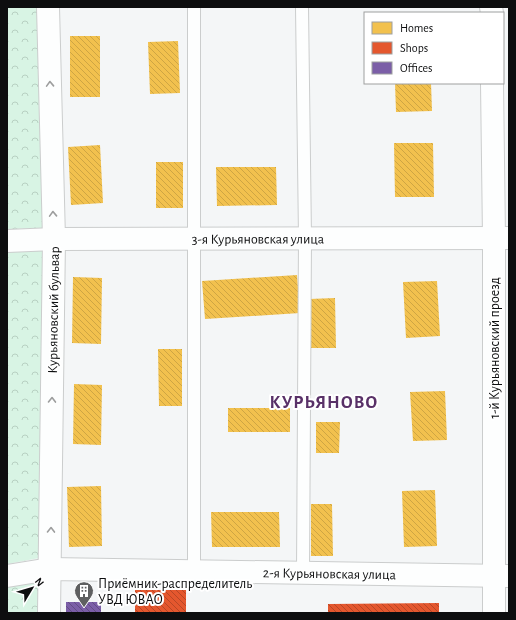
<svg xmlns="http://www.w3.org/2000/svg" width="516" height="620" viewBox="0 0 516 620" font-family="'Alegreya Sans',sans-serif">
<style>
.park{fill:url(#park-crowns)}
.homes{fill:url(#homes-back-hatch)}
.shops{fill:url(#shops-back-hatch)}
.offices{fill:url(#offices-back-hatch)}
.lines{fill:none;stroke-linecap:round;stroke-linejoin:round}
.lane-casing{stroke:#cbcdcd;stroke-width:14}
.street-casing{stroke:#cbcdcd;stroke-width:24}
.lane{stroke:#fdfefe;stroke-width:12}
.street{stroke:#fdfefe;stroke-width:22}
.oneway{stroke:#9d9e9e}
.labels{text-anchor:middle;stroke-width:4;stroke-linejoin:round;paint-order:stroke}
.street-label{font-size:14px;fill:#0d0e0f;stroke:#fff}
.poi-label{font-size:14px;fill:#0d0e0f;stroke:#fff;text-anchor:start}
.district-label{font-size:18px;font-weight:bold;letter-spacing:1px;fill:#593168;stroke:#fff}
</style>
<defs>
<pattern id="park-crowns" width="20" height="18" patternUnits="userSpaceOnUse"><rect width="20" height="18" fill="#d8f4e4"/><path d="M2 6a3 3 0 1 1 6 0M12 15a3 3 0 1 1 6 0" fill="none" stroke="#b8d0c2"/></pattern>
<pattern id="homes-back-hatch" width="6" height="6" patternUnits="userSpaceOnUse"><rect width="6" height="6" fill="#f2c14e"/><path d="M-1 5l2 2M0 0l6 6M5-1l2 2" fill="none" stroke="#cea543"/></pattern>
<pattern id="shops-back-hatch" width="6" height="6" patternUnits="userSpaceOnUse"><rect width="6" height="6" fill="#e4572e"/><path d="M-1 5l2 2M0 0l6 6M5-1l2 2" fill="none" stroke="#b74626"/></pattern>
<pattern id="offices-back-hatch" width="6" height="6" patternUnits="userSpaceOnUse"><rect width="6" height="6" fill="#7b5ea7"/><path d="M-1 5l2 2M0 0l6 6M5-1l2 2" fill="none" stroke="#634c86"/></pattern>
</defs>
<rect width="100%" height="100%" fill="#f4f6f7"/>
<path class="park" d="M7,7h32l5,221 -37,1z
M45,249l-6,309 -32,6v-314z
M41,579l-1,34h-33v-28z"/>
<path class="homes" d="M70,36h30v61h-30z
M178,41l2,52 -30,1 -2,-52z
M395,83h36l1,28 -36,1z
M394,143h39l1,54h-39z
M100,145l3,58 -32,2 -3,-58z
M156,162h27v46h-27z
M216,167h60l1,38 -60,1z
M297,275l3,38 -95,6 -3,-38z
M73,277l29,1 -1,66 -29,-1z
M437,281l3,55 -34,2 -3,-56z
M335,298l1,50h-26l-1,-49z
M158,349h24v57h-23z
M74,384l28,1 -1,60 -28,-1z
M445,391l2,49 -34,1 -3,-49z
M228,408h62v24h-62z
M316,422h24l-1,31h-23z
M101,486l1,60 -33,1 -2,-60z
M435,490l2,56 -33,1 -2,-56z
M311,504h21l1,52h-22z
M211,512h68l1,35h-68z"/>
<path class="shops" d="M135,590h51v23h-51z
M439,603v10h-111v-9z"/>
<path class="offices" d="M66,602h35v11h-35z"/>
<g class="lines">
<defs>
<path id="lane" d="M302,7l3,231 -2,335
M194,571v-564"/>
<g id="street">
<path d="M48,7l6,232 -5,374"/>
<path d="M491,7l1,6"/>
<path d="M492,83l2,155v375"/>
<path id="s1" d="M7,241l47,-2 455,-1"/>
<path id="s2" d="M7,576l43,-7 458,7"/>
</g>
</defs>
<use href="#lane" class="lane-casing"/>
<use href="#street" class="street-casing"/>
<use href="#lane" class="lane"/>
<use href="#street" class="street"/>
</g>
<defs><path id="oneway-chevron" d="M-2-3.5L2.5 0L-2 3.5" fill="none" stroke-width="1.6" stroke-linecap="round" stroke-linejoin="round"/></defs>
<g class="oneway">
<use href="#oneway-chevron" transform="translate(50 84) rotate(-92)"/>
<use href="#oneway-chevron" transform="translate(53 214) rotate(-92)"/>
<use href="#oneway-chevron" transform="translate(52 400) rotate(-89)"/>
<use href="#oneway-chevron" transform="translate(51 530) rotate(-89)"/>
</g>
<defs>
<symbol id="building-pin" viewBox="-11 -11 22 30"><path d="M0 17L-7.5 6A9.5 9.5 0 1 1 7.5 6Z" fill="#5e5f60" stroke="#fff"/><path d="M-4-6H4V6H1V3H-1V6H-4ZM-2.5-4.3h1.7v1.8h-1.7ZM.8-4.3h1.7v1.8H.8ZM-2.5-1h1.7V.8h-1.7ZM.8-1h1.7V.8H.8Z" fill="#fff"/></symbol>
</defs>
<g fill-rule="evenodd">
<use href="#building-pin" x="73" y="580" width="22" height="30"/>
</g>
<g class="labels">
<g class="street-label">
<text dy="5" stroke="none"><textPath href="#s1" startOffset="251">3-я Курьяновская улица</textPath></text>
<text transform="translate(53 310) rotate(-89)" y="5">Курьяновский бульвар</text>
<text transform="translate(494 348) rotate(-90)" y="5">1-й Курьяновский проезд</text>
<text dy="5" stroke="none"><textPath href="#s2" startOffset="323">2-я Курьяновская улица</textPath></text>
</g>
<g class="poi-label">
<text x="98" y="588">Приёмник-распределитель<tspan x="98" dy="16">УВД ЮВАО</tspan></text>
</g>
<g class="district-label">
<text x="324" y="408">КУРЬЯНОВО</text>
</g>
</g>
<rect width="516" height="620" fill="none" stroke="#0d0e0f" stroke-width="16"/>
<rect x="364" y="12" width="140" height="72" fill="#ffffff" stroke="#9e9f9f"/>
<rect x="372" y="22" width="20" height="12" fill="#f2c14e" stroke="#9e9f9f"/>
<text x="400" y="32" font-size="12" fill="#0d0e0f">Homes</text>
<rect x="372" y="42" width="20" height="12" fill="#e4572e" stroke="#9e9f9f"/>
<text x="400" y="52" font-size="12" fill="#0d0e0f">Shops</text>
<rect x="372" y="62" width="20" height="12" fill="#7b5ea7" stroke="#9e9f9f"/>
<text x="400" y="72" font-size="12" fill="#0d0e0f">Offices</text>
<g transform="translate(32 588) rotate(52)" stroke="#ffffff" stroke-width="3" paint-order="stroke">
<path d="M0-3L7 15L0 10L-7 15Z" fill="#0d0e0f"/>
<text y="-6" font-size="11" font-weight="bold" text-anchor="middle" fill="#0d0e0f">N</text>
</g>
</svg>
